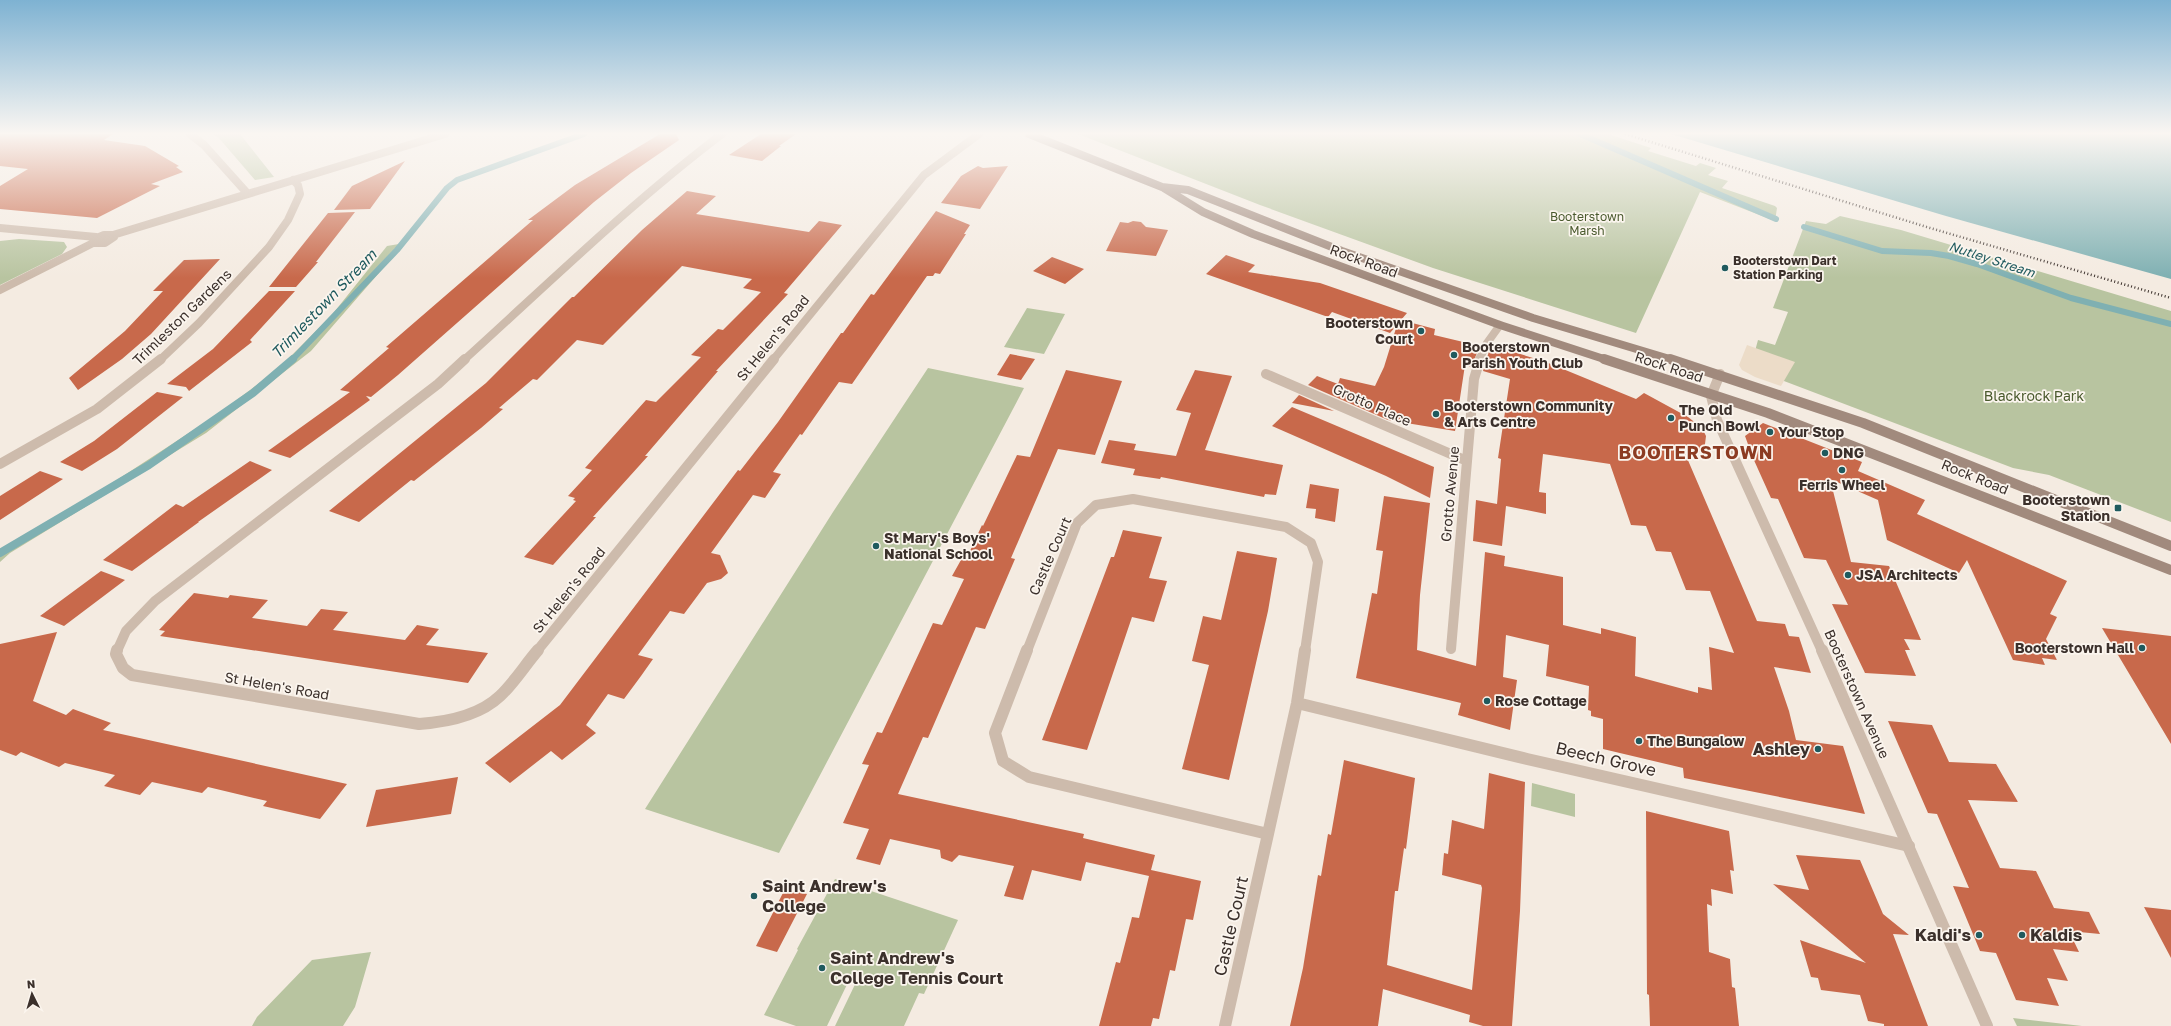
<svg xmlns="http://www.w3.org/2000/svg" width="2171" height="1026" viewBox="0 0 2171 1026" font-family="'Golos Text',sans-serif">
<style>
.green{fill:#b8c4a0}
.plaza{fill:#ecdcc8}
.water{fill:#7fb0b2}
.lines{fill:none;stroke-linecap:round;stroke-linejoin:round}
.stream-far1{stroke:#7fb0b2;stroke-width:6}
.stream{stroke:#7fb0b2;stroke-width:8}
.building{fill:#c8694b}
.minor-far2{stroke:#cdbbac;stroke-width:8}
.minor-far1{stroke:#cdbbac;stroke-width:10}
.minor{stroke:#cdbbac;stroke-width:12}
.tertiary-far1{stroke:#cdbbac;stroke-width:10}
.tertiary{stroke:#cdbbac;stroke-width:12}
.secondary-far1{stroke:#a18a7d;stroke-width:8}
.secondary{stroke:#a18a7d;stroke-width:10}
.rail{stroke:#3b302b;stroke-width:2.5;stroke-dasharray:1 2.5;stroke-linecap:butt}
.poi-dot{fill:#1f5a5e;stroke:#fbf5ee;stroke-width:1.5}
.labels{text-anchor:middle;stroke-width:3.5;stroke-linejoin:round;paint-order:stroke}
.far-park-label{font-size:12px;fill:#4a5a2e;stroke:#fbf5ee}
.far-poi-label{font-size:12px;font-weight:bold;fill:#3b302b;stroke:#fbf5ee;text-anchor:start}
.far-water-label{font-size:13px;font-style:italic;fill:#1f5a5e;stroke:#fbf5ee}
.street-label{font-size:14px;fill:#3b302b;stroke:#fbf5ee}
.poi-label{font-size:14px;font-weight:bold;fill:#3b302b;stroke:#fbf5ee;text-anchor:start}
.park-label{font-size:14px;fill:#4a5a2e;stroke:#fbf5ee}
.water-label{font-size:15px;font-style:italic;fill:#1f5a5e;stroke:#fbf5ee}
.near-poi-label{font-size:17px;font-weight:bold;fill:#3b302b;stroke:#fbf5ee;text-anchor:start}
.near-street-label{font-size:17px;fill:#3b302b;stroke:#fbf5ee}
.district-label{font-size:18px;font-weight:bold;letter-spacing:1px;fill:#8c3b22;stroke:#fbf5ee}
</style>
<rect width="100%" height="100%" fill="#f4ebe1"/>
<path class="green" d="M213,134h27l34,43 -19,3 -37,-43z
M1078,134h530l43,14 -3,3 48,15 4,-3 16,5 -8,7 20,6 -6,7 53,18 2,2 -2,13 -75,-29 -64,141 -203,-65 -173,-63z
M1840,216l61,14 270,81v211l-122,-47 -36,-7 -242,-92 -19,-14 6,-22 17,5 13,-33 -15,-4 33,-87 20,3z
M19,239l45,3 3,5 -5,7 -62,31v-44z
M405,243l-94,108 -105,82 -196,120 -10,9v-11l100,-60 118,-77 60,-45 53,-53 56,-70z
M1027,308l38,6 -21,40 -40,-7z
M928,368l96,20 -245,465 -134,-44 188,-297z
M1532,783l43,11v23l-44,-11z
M835,879l123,41 -34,74 -5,-1 -15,33h-69l26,-54 -7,-2 -27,56h-31l-32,-11 34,-65 -1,-1z
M371,952l-16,55 -12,19h-91l5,-9 55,-57z
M2013,1018l69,8h-65z"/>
<path class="plaza" d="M1747,345l48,17 -14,24 -26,-9 -13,-7 -3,-5z"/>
<path class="water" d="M1671,134h500v145l-225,-63z"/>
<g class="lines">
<path class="stream-far1" d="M1580,134l196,85
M1804,227l78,24 49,2 18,3 28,8 94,34 100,26
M292,360l105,-110 50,-62 10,-8 127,-46"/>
<path class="stream" d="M0,553l149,-88 104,-72 40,-34"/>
</g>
<path class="building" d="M0,134h113l-9,6 41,6 34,20 -3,1 7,5 -32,12 9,2 -63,32 -97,-9v-23l28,-17 -28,-3z
M660,134h16l3,6 -48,33 -37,29 -196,173 -27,22 -5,-1 4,4 -80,58 -22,-7 82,-59 -10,-2 49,-42 -3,-1 147,-127h-5l47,-35z
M761,134h35l-17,12h2l-19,15 -33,-6z
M405,161l-35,48 -36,1 18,-24z
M978,166l5,2 25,-2 -28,43 -39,-6 20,-27z
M687,191l29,5 -20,18 113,18 10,-11 23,4 -58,68 4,1 -72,77h2l-73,85h3l-55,61h3l-43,48 -29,-8 52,-56 -3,-1 2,-2 -7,-2 24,-26 -7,-2 61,-68 10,2 45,-45 -10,-2 27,-26 5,1 38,-38 -18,-4 9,-9 -70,-13 -79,79 -26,-5 -40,40 -4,-1 -34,29 4,1 -22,19 -67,53 -3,-1 -52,42 -30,-11 157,-128 86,-86h2l68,-67z
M936,211l34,14 -6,9h2l-26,40 -5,-1 -2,3h-6l-75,108 -13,-2 -37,53 -2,-1 -27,38 8,2 -16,24 -12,-3 -42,58 9,2 8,18 -7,6 -14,4 -23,31 -14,-3 -32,44 15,4 -12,17 -17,23 -16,-5 -22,31 10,8 -34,27 -11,-9 -41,32 -25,-20 75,-58 178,-235 2,1 38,-49 63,-89h2l28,-39 3,1z
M355,212l-39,50h2l-22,25h-27l59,-74z
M1133,221l8,1 5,5 22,3 -12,26 -50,-5 14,-29 8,1z
M1226,255l29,10 -7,7 72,11 87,30 -6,7 34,9 -1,6 46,11 -9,21 -6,-2 -10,66 -67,-11 -80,-35 9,-9 21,8 2,-6 35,8 9,-19 13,-42 -7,8 -58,-21 -4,5 -122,-43z
M1052,257l32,12 -19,15 -32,-13z
M220,259l-69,75 -29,25 -44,31 -9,-12 56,-47 38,-40h-10l31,-31z
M269,291h26l-45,49 2,2 -63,49 -3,-4 -19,-3 46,-35z
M1490,348l9,3 2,-3 45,14 90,37 8,-6 44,24 14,11 4,8 -2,16 -20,-1 73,170 28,3 4,12 10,1 12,36 -37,-6 15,44 7,29 47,6 22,68 -181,-36 -1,-10 -80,-19v-30l-12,-3v-5l-3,-1 1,-24 -43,-10 3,-31 -43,-10 -3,42 14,3 -7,50 -52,-15 3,-12 -105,-25 16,-85 5,1 6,-43 -7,-1 8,-54 46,7 -10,92 -3,55 59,16 9,-114 20,4 -1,10 59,11v48l38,9v-6l35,9 -1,39 63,17v-6l14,3 -3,-43 25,6 -24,-62 -24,-1 -15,-38 -15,-1 -10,-25 -15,-1 -21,-61 -67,-10 -4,38 7,1v21l-40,-8 -4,40 -29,-5 3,-41 21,4 4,-45 -3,-1 12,-79 -27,-8z
M1010,354l25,5 -14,21 -24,-5z
M1066,370l56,11 -27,74 -37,-6 -47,109 4,1 -30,70 -9,-2 -48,111 -5,-1 -25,57 186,40 -1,4 72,17 -4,15 50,11 -8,39 -7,-1 -11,52 -5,-1 -11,49 -6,-1 -2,8h-52l17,-64 4,1 12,-46 7,1 10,-42 -63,-14 -5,19 -49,-11 -9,30 -19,-4 10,-30 -55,-11 -7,7 -11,-4 -1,-8 -50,-11 -10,26 -24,-6 13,-30 -26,-6 26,-58 -7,-1 15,-32 5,1 51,-110 9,2 22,-46 -12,-3 14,-25h4l12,-26 1,1 34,-71 13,2z
M1195,370l37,6 -27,74 78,15 -7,30 -11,-1 -1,3 -103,-20 -1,2 -27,-4 2,-6 -34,-6 8,-23 27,4 -2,6 42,6 15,-43 -15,-3z
M157,392l26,5 -66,52 -35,22 -22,-9 34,-21z
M1299,395l35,16 -42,-8z
M1292,407l142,60 -4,31 -44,-22 -114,-50z
M1763,423l99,39 -4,9 67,29 -8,14 150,67 -17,33 7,3 -11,22 11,21 -15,-2 3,7 -32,-5 -46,-100 -8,13 -72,-33 -9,-40 -48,-21 21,83 38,4 32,74 -17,-1 6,11h-5l11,26 -51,-3 -33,-69 16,1 -22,-45 -22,-2 -26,-59 -7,-1 -18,-40 -8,-22z
M250,461l22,9 -74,52h1l-67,49 -29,-11 73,-56 7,3z
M40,471l23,8 -63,41v-24z
M1310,484l29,5 -4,33 -20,-4 1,-9 -10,-1z
M1123,530l39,7 -13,41 18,3 -13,41 -22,-5 -45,133 -45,-10 69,-183h3z
M1237,551l40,7 -9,53 -39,169 -47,-11 27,-104 -17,-4 11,-45 18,4z
M101,571l24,9 -61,46 -24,-10z
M194,593l34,5 2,-3 38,5 -16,18 55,8 14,-17 27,3 -15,18 72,10 12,-15 22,4 -13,16 62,8 -20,30 -308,-47 5,-5 -6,-1z
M2102,628l69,8v108l-50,-84z
M57,632l-24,69 33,14 7,-6 38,14 -8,7 244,54 -27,35 -57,-13 4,-5 -59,-14 -6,6 -50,-11 -12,13 -36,-9 11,-11 -50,-12 -6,4 -38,-15 -5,4 -16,-6v-106z
M1888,721l44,4 17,37 47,2 22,38 -50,-2 32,68 36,3 18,37 35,4 11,22 -31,-3 10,21 -26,-3 15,32 -21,-3 12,28 -43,-6 -20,-47 -16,-2 -27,-65 16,2 -32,-74 -9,-1z
M1344,760l71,18 -9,71 -2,-1 -6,43h-3l-8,74 85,25 10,-102 -1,-3 -39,-10 2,-22 4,1 4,-34 32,9 5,-56 36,9 -5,129 -8,115h-29l-14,-4 1,-7 -87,-26 -5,37h-88l13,-58 15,-93 3,1 7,-42 3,1z
M458,777l-7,37 -85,13 10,-37z
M1646,811l83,20 5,40 -4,-1 3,24 -22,-5 1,17 -5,-2 2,48 21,7 2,28 3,1 4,38h-89l-1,-31 -2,-1z
M1796,855l64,5 23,54 26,21 -16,-1 35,92h-44v-2l-16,-3 -8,-26 -39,-5 -3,-12 -7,-1 -11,-37 66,23 -93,-79 36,6z
M786,887l21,7 -30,58 -21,-6z
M2144,907l27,3v48z"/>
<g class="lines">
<path class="minor-far2" d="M190,134l14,11 43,48
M0,228l96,9
M104,235h9l1,2 -9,6h-12l1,-4z
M113,235l332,-101
M0,290l93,-47
M160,360l39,-37 70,-76 19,-27 12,-26 -2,-9 -5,-5
M464,360c85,-77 167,-157 258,-226
M773,360l151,-185 55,-41
M1479,360l8,-17 13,-18"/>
<path class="minor-far1" d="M1266,374l201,87
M0,464l97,-55 64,-50
M1451,649l23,-270 6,-20
M117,651l9,-20 29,-30 283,-217 27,-25
M537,651l237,-292
M1027,651l50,-128 19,-18 37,-6 153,28 25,16 7,19 -13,89"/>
<path class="minor" d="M117,650l-1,4 7,14 9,7 287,49c28,-2 60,-8 81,-28 14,-13 25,-31 38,-46
M1027,650l-32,83 8,28 26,16 239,57
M1297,703l230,56 382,87
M1268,834l29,-131 8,-53
M1225,1026l43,-192"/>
<path class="tertiary-far1" d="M1720,374l-9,22 6,24 105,231"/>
<path class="tertiary" d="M1822,650l165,376"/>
<path class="secondary-far1" d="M1029,134l133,53 26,3 154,61 191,67 140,42
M1164,188l39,24 50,22 247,91 107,35"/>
<path class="secondary" d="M1604,359l164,54 403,157
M1670,359l193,64 308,123"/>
<path class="rail" d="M1625,134l305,94 241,70"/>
</g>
<linearGradient id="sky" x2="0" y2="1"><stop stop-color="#7eb2d2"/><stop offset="0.48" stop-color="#faf6f2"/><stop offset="1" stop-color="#faf6f2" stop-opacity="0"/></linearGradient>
<rect width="2171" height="278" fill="url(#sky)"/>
<g class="poi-dot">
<circle cx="1725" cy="268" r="4"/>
<circle cx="1421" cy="331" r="4"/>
<circle cx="1454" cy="355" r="4"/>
<circle cx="1436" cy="414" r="4"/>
<circle cx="1671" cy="418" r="4"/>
<circle cx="1770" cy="432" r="4"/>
<circle cx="1825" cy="453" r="4"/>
<circle cx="1842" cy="470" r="4"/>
<rect x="2114" y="504" width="8" height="8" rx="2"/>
<circle cx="876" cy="546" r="4"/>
<circle cx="1848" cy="575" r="4"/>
<circle cx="2142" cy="648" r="4"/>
<circle cx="1487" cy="701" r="4"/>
<circle cx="1639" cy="741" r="4"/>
<circle cx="1818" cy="749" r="4"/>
<circle cx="754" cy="896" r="4"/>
<circle cx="1979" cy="935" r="4"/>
<circle cx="2022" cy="935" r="4"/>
<circle cx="822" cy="968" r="4"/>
</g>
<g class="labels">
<g class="far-park-label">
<text x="1587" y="221">Booterstown<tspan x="1587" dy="14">Marsh</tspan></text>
</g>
<g class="far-poi-label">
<text x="1733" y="265">Booterstown Dart<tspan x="1733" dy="14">Station Parking</tspan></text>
</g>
<g class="far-water-label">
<text transform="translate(1992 259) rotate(18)" y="5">Nutley Stream</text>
</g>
<g class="street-label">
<text transform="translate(1364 261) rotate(20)" y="5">Rock Road</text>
<text transform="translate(182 317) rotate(-44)" y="5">Trimleston Gardens</text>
<text transform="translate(773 338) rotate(-51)" y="5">St Helen's Road</text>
<text transform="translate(1669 367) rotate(18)" y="5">Rock Road</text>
<text transform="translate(1372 405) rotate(24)" y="5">Grotto Place</text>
<text transform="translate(1975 477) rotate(22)" y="5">Rock Road</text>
<text transform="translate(1450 494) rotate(-85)" y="5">Grotto Avenue</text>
<text transform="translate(1050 556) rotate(-66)" y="5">Castle Court</text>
<text transform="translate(569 590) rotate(-51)" y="5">St Helen's Road</text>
<text transform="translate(277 686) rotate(10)" y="5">St Helen's Road</text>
<text transform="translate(1857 694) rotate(66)" y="5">Booterstown Avenue</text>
</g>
<g class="poi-label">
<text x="1413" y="328" text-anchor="end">Booterstown<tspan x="1413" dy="16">Court</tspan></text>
<text x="1462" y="352">Booterstown<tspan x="1462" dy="16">Parish Youth Club</tspan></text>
<text x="1444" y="411">Booterstown Community<tspan x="1444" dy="16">&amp; Arts Centre</tspan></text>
<text x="1679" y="415">The Old<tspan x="1679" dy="16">Punch Bowl</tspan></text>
<text x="1778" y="437">Your Stop</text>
<text x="1833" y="458">DNG</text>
<text x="1842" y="490" text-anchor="middle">Ferris Wheel</text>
<text x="2110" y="505" text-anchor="end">Booterstown<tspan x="2110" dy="16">Station</tspan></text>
<text x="884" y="543">St Mary's Boys'<tspan x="884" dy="16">National School</tspan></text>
<text x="1856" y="580">JSA Architects</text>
<text x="2134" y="653" text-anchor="end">Booterstown Hall</text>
<text x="1495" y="706">Rose Cottage</text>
<text x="1647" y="746">The Bungalow</text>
</g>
<g class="park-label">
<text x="2034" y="401">Blackrock Park</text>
</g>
<g class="water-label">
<text transform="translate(324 304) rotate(-46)" y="5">Trimlestown Stream</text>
</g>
<g class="near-poi-label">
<text x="1810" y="755" text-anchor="end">Ashley</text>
<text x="762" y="892">Saint Andrew's<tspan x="762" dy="20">College</tspan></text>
<text x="1971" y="941" text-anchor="end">Kaldi's</text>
<text x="2030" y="941">Kaldis</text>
<text x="830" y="964">Saint Andrew's<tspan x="830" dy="20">College Tennis Court</tspan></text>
</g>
<g class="near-street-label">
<text transform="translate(1606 759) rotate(13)" y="6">Beech Grove</text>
<text transform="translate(1231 926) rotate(-77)" y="6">Castle Court</text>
</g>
<g class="district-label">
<text x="1696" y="459">BOOTERSTOWN</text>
</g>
</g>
<g transform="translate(32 994) rotate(355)" stroke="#fbf5ee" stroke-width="3" paint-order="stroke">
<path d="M0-3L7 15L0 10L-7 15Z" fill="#3b302b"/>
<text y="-6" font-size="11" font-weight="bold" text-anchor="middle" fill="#3b302b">N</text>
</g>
</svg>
